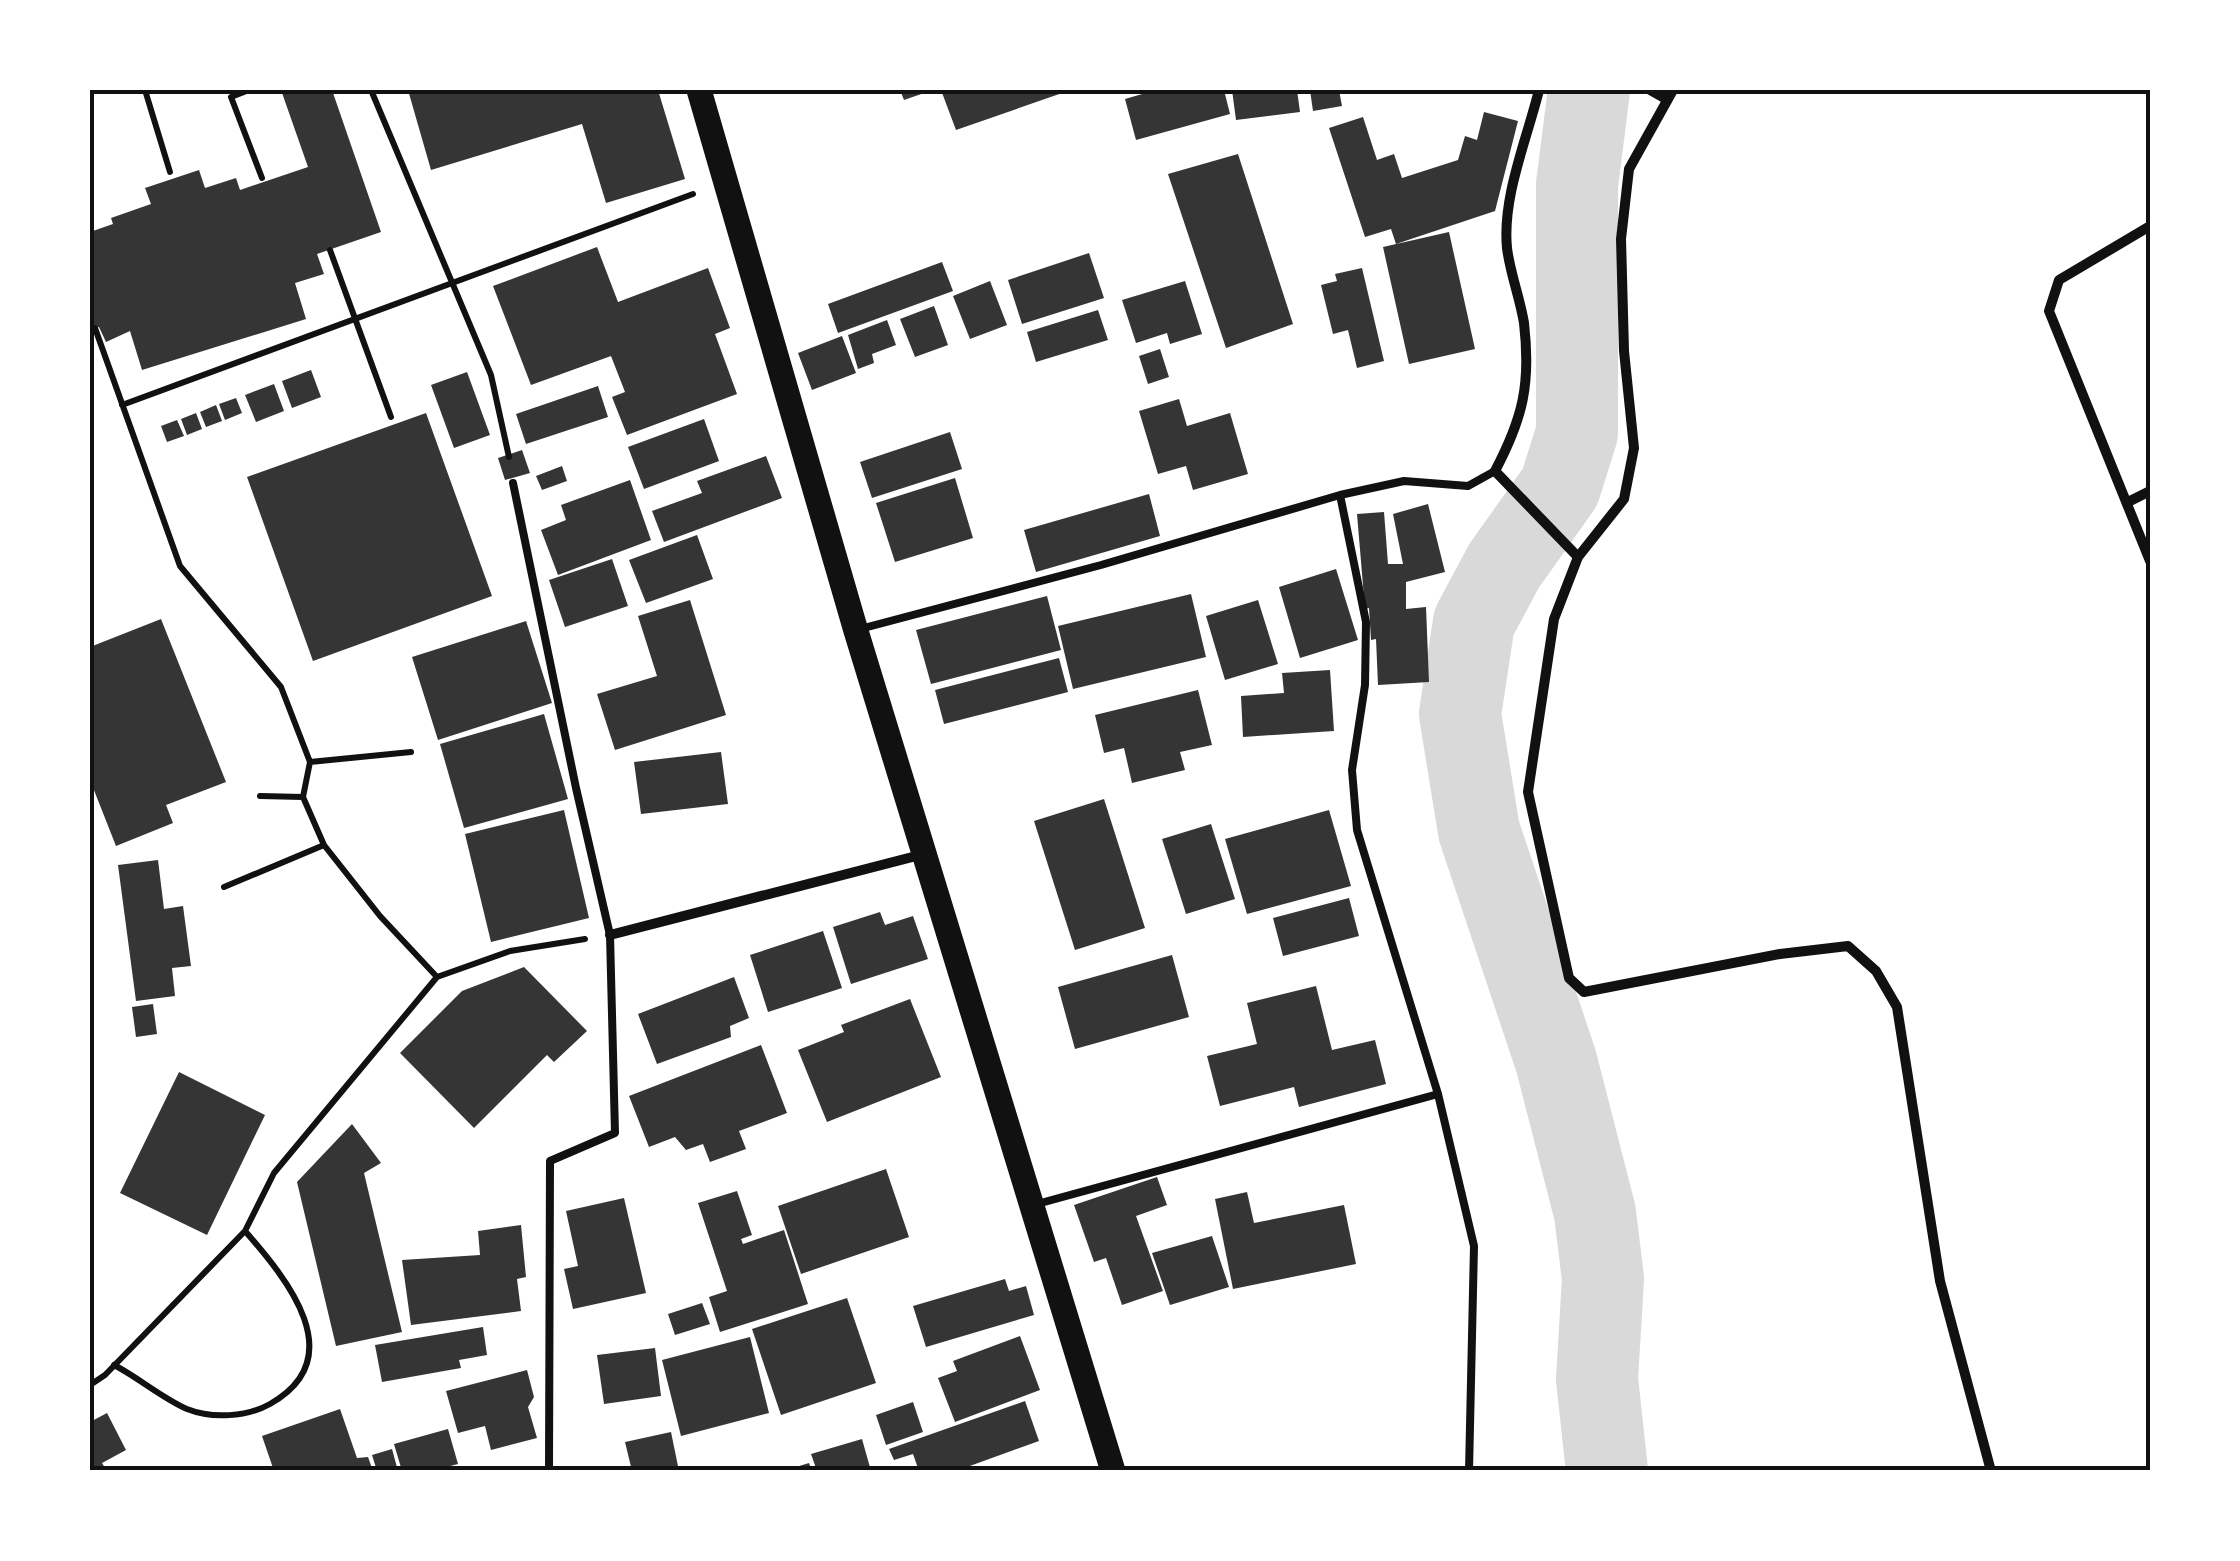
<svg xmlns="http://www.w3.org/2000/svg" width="2240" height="1561" viewBox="0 0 2240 1561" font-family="'DejaVu Sans',sans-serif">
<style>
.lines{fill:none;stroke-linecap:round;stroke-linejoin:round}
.river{stroke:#d9d9d9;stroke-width:82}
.building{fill:#353535}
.path{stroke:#111;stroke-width:6}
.service{stroke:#111;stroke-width:8}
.minor{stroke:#111;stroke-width:10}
.primary{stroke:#111;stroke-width:25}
.neatline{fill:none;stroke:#111;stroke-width:4}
</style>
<rect width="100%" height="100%" fill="#fff"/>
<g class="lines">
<path class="river" d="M1589,90l-12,95v248l-17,54 -56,79 -30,56 -14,92 19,117 77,230 39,152 8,66 -6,100 10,92"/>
</g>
<path class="building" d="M281,90h51l49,142 -64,22 7,20 -29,9 11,36 -164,51 -12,-39 -24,11 -7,-15 -9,3v-98l23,-8 -2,-6 40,-14 -6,-16 54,-18 6,18 31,-10 4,12 68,-23z
M408,90h250l27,89 -79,24 -24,-79 -151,46z
M900,90h30v1l-26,9z
M941,90h127v1l-112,39z
M1156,90h68l6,24 -94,26 -11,-41z
M1232,90h65l3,22 -64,8z
M1310,90h29l3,16 -29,5z
M1484,112l34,9 -23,90 -99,33 -5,-15 -26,8 -36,-109 34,-11 14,43 17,-6 8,24 56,-18 7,-24 12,4z
M1238,154l55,170 -67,24 -58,-174z
M1449,232l26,117 -66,15 -26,-117z
M597,247l21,55 90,-34 22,60 -15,6 22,60 -110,41 -15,-38 13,-5 -14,-36 -80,29 -38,-99z
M1089,253l15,45 -82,26 -14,-44z
M942,262l11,29 -115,42 -10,-29z
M1362,268l22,93 -27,7 -9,-38 -15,4 -12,-49 16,-4 -2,-7z
M990,281l17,44 -37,14 -17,-43z
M1185,281l17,53 -32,10 -3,-11 -31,10 -14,-43z
M934,306l14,39 -33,12 -15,-38z
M1098,310l10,30 -72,22 -9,-30z
M887,320l9,25 -24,9 2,9 -16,6 -10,-34z
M842,336l14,37 -44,17 -14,-37z
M1160,349l9,28 -21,7 -9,-28z
M311,370l10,27 -29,11 -10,-27z
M467,372l23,63 -36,13 -23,-63z
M274,384l10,27 -28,11 -11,-27z
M598,386l10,31 -82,27 -10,-30z
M236,398l6,15 -17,7 -6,-16z
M1179,399l8,27 43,-13 18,61 -55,16 -7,-24 -28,8 -19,-63z
M216,405l6,16 -16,6 -6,-15z
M196,413l6,16 -15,6 -6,-16z
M426,413l66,183 -179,65 -66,-184z
M704,419l15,42 -75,28 -16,-42z
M177,420l7,16 -17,6 -6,-16z
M950,432l12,37 -90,29 -12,-36z
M522,450l8,23 -25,7 -7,-22z
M766,456l16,42 -118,44 -12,-31 50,-18 -5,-12z
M562,466l5,15 -25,9 -6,-14z
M955,478l18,60 -78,24 -19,-59z
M630,480l21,60 -93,35 -17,-45 25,-10 -5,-15z
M1149,494l11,42 -124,36 -12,-42z
M1428,504l17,68 -39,10v27l20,-2 3,75 -51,3 -2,-46 -5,1 -2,-32 -4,1 -8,-95 27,-2 4,52h15l-10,-50z
M697,535l16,44 -67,24 -17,-43z
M612,559l16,47 -63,21 -16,-47z
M1336,569l22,71 -58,18 -21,-71z
M1191,594l15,63 -133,32 -15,-63z
M1047,596l14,54 -130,34 -15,-54z
M690,600l36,115 -111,35 -18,-56 60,-18 -19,-60z
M1258,600l20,64 -53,16 -19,-64z
M161,619l65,163 -60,23 7,18 -57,23 -26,-66v-133z
M526,621l26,82 -114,37 -26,-83z
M1059,658l9,34 -124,32 -9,-34z
M1330,670l4,61 -91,6 -2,-41 43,-3 -2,-20z
M1198,690l14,55 -32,7 5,18 -53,13 -8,-35 -20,5 -9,-38z
M544,714l24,85 -104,29 -24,-84z
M721,752l7,52 -87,10 -7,-52z
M1104,799l41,129 -70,22 -41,-129z
M564,810l25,108 -98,24 -26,-108z
M1329,810l22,76 -104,28 -22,-75z
M1211,824l24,75 -49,15 -24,-75z
M158,860l6,49 19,-3 8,60 -19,2 3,28 -39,5 -18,-136z
M1349,898l10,38 -76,20 -10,-38z
M880,912l5,13 28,-9 15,43 -77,25 -18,-57z
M823,931l19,57 -74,24 -18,-57z
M1172,955l17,62 -114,32 -17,-62z
M524,967l63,64 -33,31 -7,-7 -73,73 -74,-75 62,-62z
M734,977l15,41 -19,8 1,11 -74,27 -19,-50z
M1316,986l16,64 43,-10 11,44 -87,23 -5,-20 -74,19 -13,-50 50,-12 -10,-41z
M910,999l31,78 -114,45 -29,-72 46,-18 -3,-7z
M153,1004l4,30 -21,3 -4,-30z
M761,1045l26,68 -48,18 7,18 -36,13 -7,-18 -17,6 -11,-13 -26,10 -20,-51z
M179,1072l86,43 -58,120 -87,-42z
M352,1124l29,39 -17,10 38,159 -66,14 -39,-164z
M886,1169l23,68 -108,37 -23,-68z
M1157,1177l10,28 -31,11 27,75 -41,14 -16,-47 -12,4 -20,-57z
M737,1191l15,44 -11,4 2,5 41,-14 24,74 -88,28 -11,-35 18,-6 -29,-88z
M1247,1192l7,31 90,-18 12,59 -123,25 -18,-90z
M624,1198l22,95 -73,16 -9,-40 14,-3 -12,-55z
M521,1225l5,52 -9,2 4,32 -110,14 -9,-65 78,-5 -2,-24z
M1212,1236l17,51 -59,18 -18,-52z
M1005,1279l4,12 17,-5 8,29 -108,32 -13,-41z
M847,1298l29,85 -95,32 -29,-86z
M702,1303l8,21 -35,11 -7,-21z
M483,1327l4,28 -28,5 2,8 -79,14 -7,-37z
M1020,1336l20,54 -85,32 -17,-44 19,-7 -4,-10z
M750,1337l19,76 -88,23 -19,-76z
M655,1348l6,48 -57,8 -7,-49z
M527,1370l7,27 -6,10 9,31 -46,12 -6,-24 -27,7 -12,-42z
M1025,1401l14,40 -83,30h-37l-6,-17 -19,6 -5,-11z
M913,1402l10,30 -37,13 -10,-30z
M340,1409l17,49 11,-1 5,14h-99l-12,-35z
M107,1413l19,37 -24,13 5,8h-17v-49z
M448,1429l10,35 -27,7h-29l-8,-27z
M671,1432l8,39h-47l-7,-29z
M862,1439l9,32h-54l-6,-17z
M392,1449l6,22h-21l-5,-16z
M809,1463l3,8h-26v-1z"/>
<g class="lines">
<path class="path" d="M145,90l25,82
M249,90l-18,7 31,81
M371,90l120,285 18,82
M330,250l61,167
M95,328l85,238 101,121 29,75 -7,35
M122,405l571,-211
M310,762l101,-10
M260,796l43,1 21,48
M437,977l73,-26 75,-12
M114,1365c25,13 48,33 73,44 25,10 60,8 83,-5 82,-46 17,-125 -25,-173
M90,1385l15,-10 140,-144 29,-58 163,-196 -57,-61 -56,-71 -100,42"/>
<path class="service" d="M513,483l63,305 34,147 5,198 -65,28 -1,310
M1340,495l26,127 -1,63 -13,85 5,60 81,264 36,152 -5,225
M860,629l241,-64 239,-70 64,-14 64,5 27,-15
M1037,1204l401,-110"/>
<path class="minor" d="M1539,90c-12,49 -37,107 -32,158 3,25 13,50 17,75 7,61 -1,95 -29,148l83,86
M1650,90l16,9
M1673,90l-44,79 -8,70 3,112 10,97 -10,51 -46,58 -24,62 -26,173 41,186 15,14 196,-38 68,-8 28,25 21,36 43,274 51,190
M2150,226l-91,54 -10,31 101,250
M2128,502l22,-11
M610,935l314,-81"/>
<path class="primary" d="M699,90l157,541 257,840"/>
</g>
<rect width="2240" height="1561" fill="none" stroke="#ffffff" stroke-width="185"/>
<rect x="92" y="92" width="2056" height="1376" class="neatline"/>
</svg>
